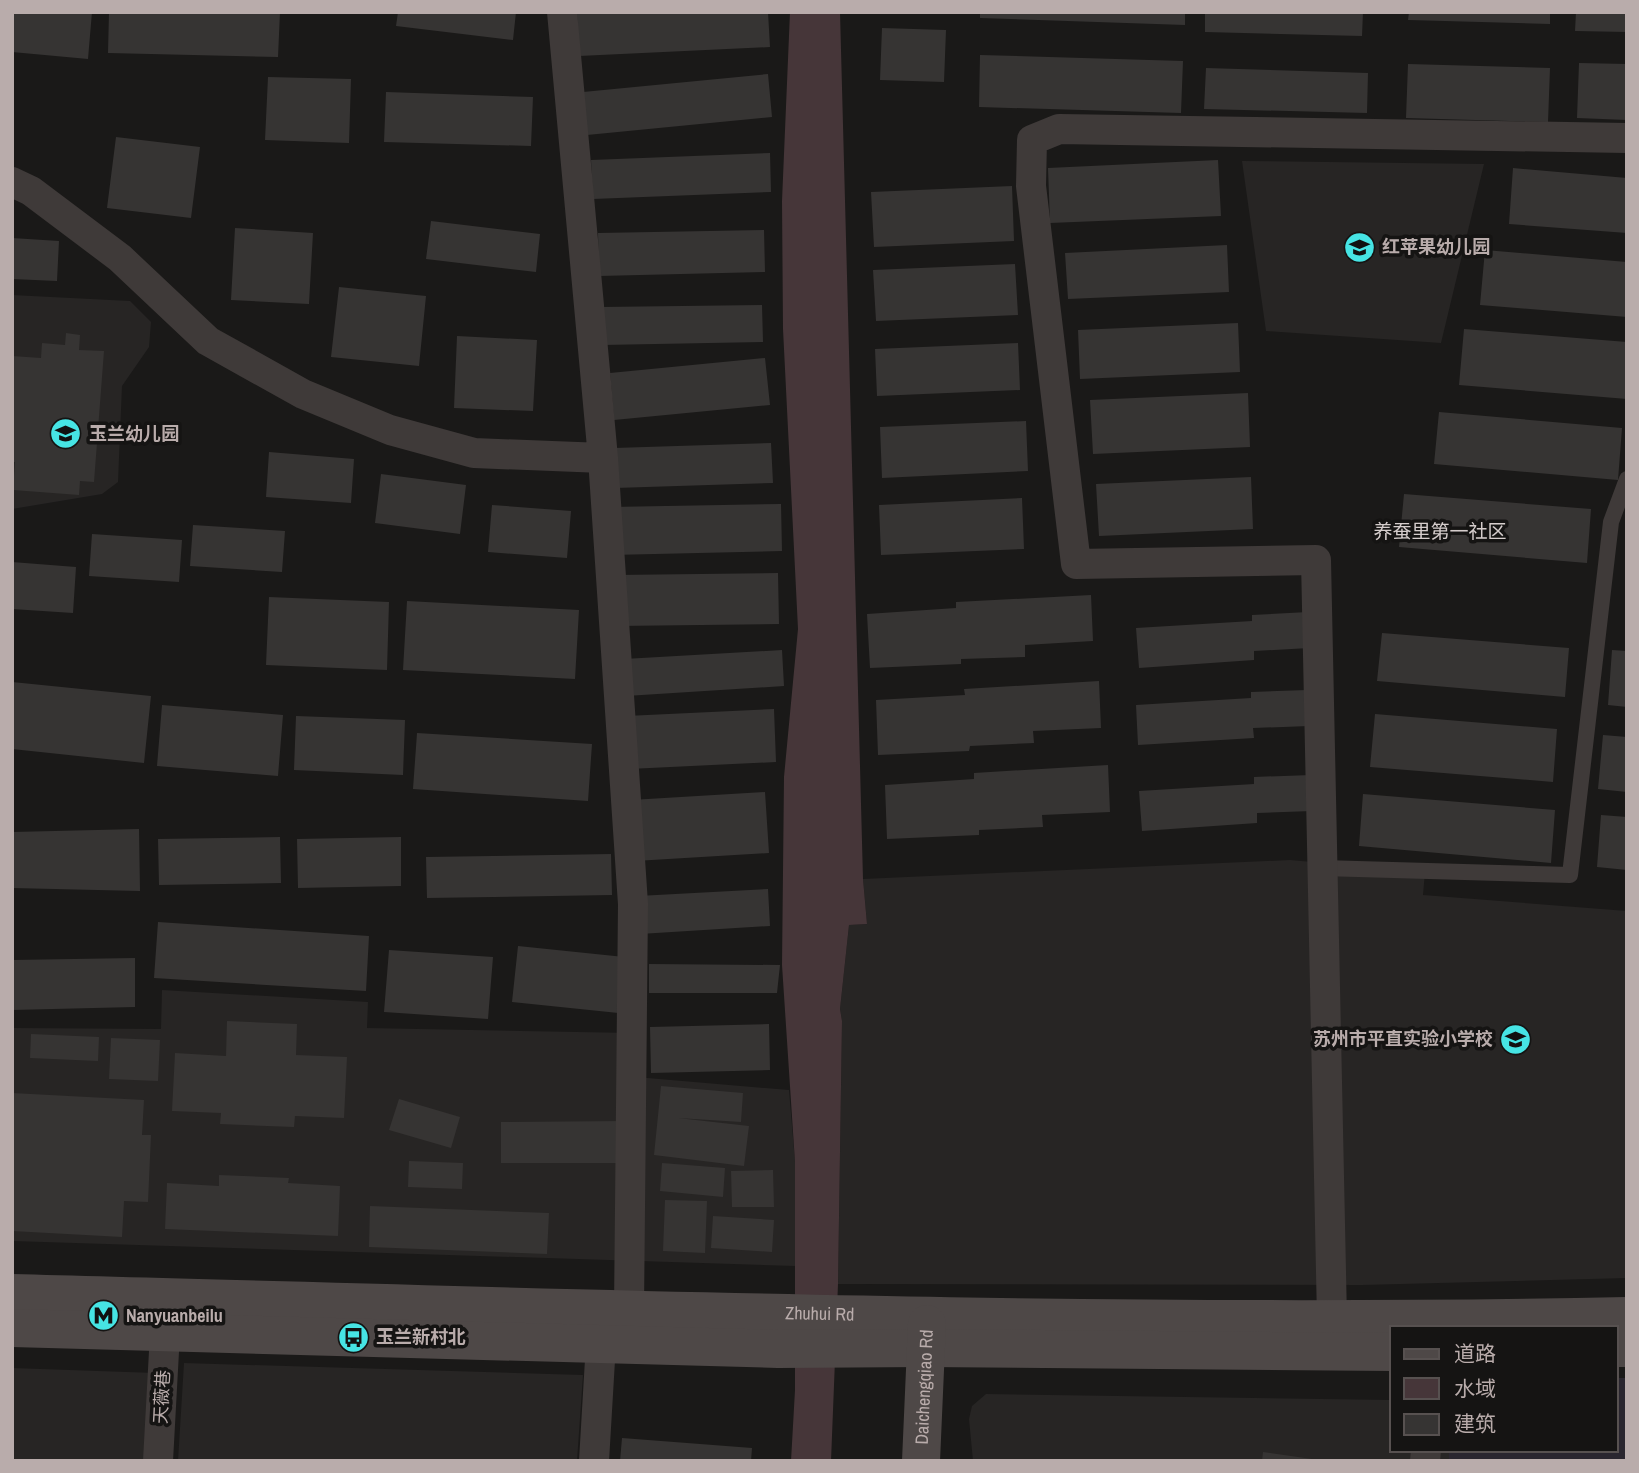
<svg xmlns="http://www.w3.org/2000/svg" width="1639" height="1473" viewBox="0 0 1639 1473" font-family="'Archivo Narrow','Noto Sans SC',sans-serif">
<style>
.built{fill:#272524}
.green{fill:#2a262f}
.water{fill:#463639}
.building{fill:#363433}
.lines{fill:none;stroke-linecap:round;stroke-linejoin:round}
.service{stroke:#3f3a39;stroke-width:16}
.minor{stroke:#3f3a39;stroke-width:30}
.secondary{stroke:#4e4847;stroke-width:38}
.labels{text-anchor:middle;stroke-width:7;stroke-linejoin:round;paint-order:stroke}
.poi-label{font-size:18px;font-weight:bold;fill:#b9acab;stroke:#151413;text-anchor:start}
.street-label{font-size:18px;fill:#b9acab;stroke:#151413}
.neighbourhood-label{font-size:19px;fill:#d5cdcc;stroke:#151413}
</style>
<rect width="100%" height="100%" fill="#1a1918"/>
<path class="built" d="M1242,161l242,3 -43,179 -175,-12z
M12,295l118,6 21,21 -2,25 -27,39 -4,96 -16,12 -90,15z
M1290,860l135,12 -2,23 204,16v367l-265,7 -524,-1 4,-263 -2,-12 9,-84 18,-1 -4,-45z
M162,990l206,12 -1,26 266,5 3,44 153,13 6,72v104l-783,-25v-213l149,1z
M184,1363l399,12 -6,86h-399z
M12,1368l144,5 -5,88h-139z
M986,1394l406,6v50h57v11h-476l-4,-42 3,-13z"/>
<path class="green" d="M1616,1378h11v83h-178v-11h167z"/>
<path class="water" d="M790,12h50l23,867 4,45 -18,1 -9,84 2,12 -4,263 -7,177h-40l4,-71v-228l-13,-197 2,-188 14,-148 -15,-300 -1,-128z"/>
<path class="building" d="M12,12h80l-4,47 -76,-7z
M109,12h171l-2,45 -170,-4z
M398,12h118l-3,28 -117,-14z
M620,12h148l2,35 -191,9 -2,-42z
M980,12h205v13l-205,-7z
M1205,12h158l-1,24 -157,-4z
M1409,12h141v12l-142,-4z
M1576,12h51v20l-52,-1z
M882,28l64,2 -2,52 -64,-2z
M980,55l203,6 -2,52 -202,-6z
M1579,63l48,1v56l-50,-2z
M1408,64l142,4 -2,54 -142,-4z
M1206,68l162,5 -1,40 -163,-4z
M768,74l4,43 -185,18 -4,-43z
M268,77l83,2 -2,64 -84,-3z
M386,92l147,5 -2,49 -147,-4z
M116,137l84,10 -9,71 -84,-10z
M770,153l1,39 -178,7 -2,-39z
M1218,160l3,56 -171,7 -2,-55z
M1513,168l114,10v55l-118,-9z
M1012,186l2,55 -140,6 -3,-55z
M431,221l109,13 -4,38 -110,-13z
M235,228l78,5 -4,71 -78,-4z
M764,230l1,42 -166,4 -1,-43z
M12,238l47,3 -2,40 -45,-2z
M1227,245l2,47 -161,7 -3,-46z
M1485,250l142,12v55l-147,-12z
M1015,264l3,51 -142,6 -3,-51z
M339,287l87,9 -7,70 -88,-9z
M762,305l1,37 -161,3 -1,-38z
M1238,323l2,49 -160,7 -2,-49z
M1464,329l163,13v57l-168,-14z
M66,333l14,2 -1,15 25,1 -10,131 -14,-1 -1,14 -66,-5 2,-28h-3v-106l29,2 1,-15 23,2z
M457,336l80,4 -4,71 -79,-3z
M1018,343l2,47 -143,6 -2,-47z
M765,358l5,47 -156,15 -4,-47z
M1248,393l2,54 -157,7 -3,-54z
M1439,412l183,16 -4,52 -184,-16z
M1026,421l2,50 -146,7 -2,-51z
M771,443l2,40 -158,5 -1,-40z
M269,452l85,7 -3,44 -85,-6z
M381,474l85,11 -6,49 -85,-11z
M1251,477l2,52 -154,7 -3,-52z
M1404,494l187,15 -4,54 -188,-16z
M1022,498l2,51 -143,6 -2,-50z
M781,504l1,47 -171,4 -1,-48z
M492,505l79,6 -4,47 -79,-6z
M193,525l92,6 -3,41 -92,-6z
M92,534l90,6 -3,42 -90,-6z
M12,562l64,5 -3,46 -61,-4z
M778,573l1,51 -163,2 -1,-51z
M1091,595l2,46 -68,4v12l-64,2v5l-91,4 -3,-54 89,-6v-6z
M269,597l120,5 -2,68 -121,-5z
M407,601l172,9 -4,69 -172,-9z
M1308,612l1,36 -55,3v9l-115,8 -3,-40 116,-7v-6z
M1382,633l187,15 -4,49 -188,-16z
M782,650l2,36 -158,10 -2,-37z
M1612,650l15,1v56l-19,-2z
M1099,681l2,47 -68,3 1,12 -64,3 -1,5 -91,4 -2,-55 89,-5 -1,-6z
M12,682l139,14 -7,67 -132,-14z
M1307,690l2,36 -56,2 1,10 -116,7 -2,-40 115,-7v-6z
M162,705l121,10 -5,61 -121,-10z
M774,709l2,53 -147,7 -3,-53z
M1375,714l182,15 -4,53 -183,-15z
M296,716l109,4 -2,55 -109,-5z
M417,733l175,11 -4,57 -175,-12z
M1603,735l24,2v55l-29,-3z
M1108,765l2,47 -68,3 1,12 -64,3v5l-92,4 -2,-54 89,-6v-6z
M1311,775l1,36 -55,2v10l-115,8 -3,-40 115,-7v-7z
M765,792l4,61 -134,8 -4,-61z
M1363,794l192,16 -4,53 -192,-17z
M1601,815l26,2v53l-30,-3z
M139,829l1,62 -128,-3v-56z
M280,837l1,46 -122,2 -1,-46z
M401,837v49l-103,2 -1,-49z
M611,854l1,41 -185,3 -1,-41z
M768,889l2,37 -130,8 -2,-38z
M158,922l211,14 -3,55 -212,-13z
M518,946l116,12 -6,56 -116,-12z
M389,950l104,7 -5,62 -104,-7z
M135,958v49l-123,3v-50z
M649,964l131,1 -3,28h-128z
M227,1021l70,3 -1,31 51,2 -3,61 -49,-2 -1,11 -74,-3 1,-11 -49,-2 3,-58 51,3z
M769,1024l1,46 -119,3 -1,-46z
M31,1034l68,3 -1,24 -68,-3z
M111,1038l49,2 -2,41 -49,-2z
M661,1086l82,7 -2,29 -63,-4 71,8 -5,40 -90,-11z
M12,1093l132,7 -2,35h9l-3,67 -24,-1 -2,36 -110,-6z
M399,1099l61,18 -9,31 -62,-18z
M626,1121v42h-125v-41z
M409,1161l54,2 -1,26 -54,-2z
M662,1163l63,5 -2,29 -63,-6z
M773,1170l1,37h-42l-1,-36z
M219,1175l70,3 -1,5 52,3 -2,50 -173,-7 2,-46 52,3z
M665,1200l42,1 -2,52 -42,-2z
M370,1206l179,7 -2,41 -178,-7z
M713,1216l61,4 -2,32 -61,-4z
M622,1438l130,10 -1,13h-131z
M1263,1452l49,7 -1,2h-49z"/>
<g class="lines">
<path class="service" d="M1322,868l248,7 41,-353 16,-43"/>
<path class="minor" d="M562,12l41,446
M12,182l19,9 89,67 88,83 95,53 87,36 84,23 129,5 30,446 -4,405
M1329,1338l3,-19 -16,-759 -240,4 -45,-378 1,-46 27,-11 568,9
M158,1461l7,-128
M594,1461l7,-118
M1425,1461l1,-11"/>
<g class="secondary">
<path id="s1" d="M12,1293c538,14 1077,34 1615,23"/>
<path d="M12,1328l766,21 148,-1 466,4"/>
<path d="M1616,1348h11"/>
<path id="s2" d="M921,1461l6,-137"/>
</g>
</g>
<defs>
<symbol id="school-disc" viewBox="-11 -11 22 22"><circle r="9.5" fill="#46e4e4" stroke="#151413"/><path d="M0-5L7-2L0 1L-7-2ZM-4 1L0 2.5L4 1V4Q0 6-4 4Z" fill="#111"/></symbol>
<symbol id="metro-disc" viewBox="-11 -11 22 22"><circle r="9.5" fill="#46e4e4" stroke="#151413"/><path d="M-5.5 5V-5H-3L0 0L3-5H5.5V5H3V-.5L0 4L-3-.5V5Z" fill="#111"/></symbol>
<symbol id="bus-disc" viewBox="-11 -11 22 22"><circle r="9.5" fill="#46e4e4" stroke="#151413"/><path d="M-5-6H5V4H4V6H2V4H-2V6H-4V4H-5ZM-3.5-4V0h7V-4ZM-3.5 1.2v1.5H-2V1.2ZM2 1.2v1.5H3.5V1.2Z" fill="#111"/></symbol>
</defs>
<g fill-rule="evenodd">
<use href="#school-disc" x="1342" y="230" width="35" height="35"/>
<use href="#school-disc" x="48" y="416" width="35" height="35"/>
<use href="#school-disc" x="1498" y="1022" width="35" height="35"/>
<use href="#metro-disc" x="86" y="1298" width="35" height="35"/>
<use href="#bus-disc" x="336" y="1320" width="35" height="35"/>
</g>
<g class="labels">
<g class="poi-label">
<text x="1382" y="253">红苹果幼儿园</text>
<text x="89" y="440">玉兰幼儿园</text>
<text x="1493" y="1045" text-anchor="end">苏州市平直实验小学校</text>
<text x="126" y="1322">Nanyuanbeilu</text>
<text x="376" y="1343">玉兰新村北</text>
</g>
<g class="street-label">
<text dy="6" stroke="none"><textPath href="#s1" startOffset="808">Zhuhui Rd</textPath></text>
<text dy="6" stroke="none"><textPath href="#s2" startOffset="74">Daichengqiao Rd</textPath></text>
<text transform="translate(162 1397) rotate(-87)" y="6">天薇巷</text>
</g>
<g class="neighbourhood-label">
<text x="1440" y="538">养蚕里第一社区</text>
</g>
</g>
<rect width="1639" height="1473" fill="none" stroke="#b9acab" stroke-width="28"/>
<rect x="1390" y="1326" width="228" height="126" fill="#151413" stroke="#575150" stroke-width="2"/>
<rect x="1404" y="1349" width="35" height="10" fill="#4e4847" stroke="#575150" stroke-width="2"/>
<text x="1454" y="1361" font-size="21" fill="#b9acab">道路</text>
<rect x="1404" y="1378" width="35" height="21" fill="#463639" stroke="#575150" stroke-width="2"/>
<text x="1454" y="1396" font-size="21" fill="#b9acab">水域</text>
<rect x="1404" y="1414" width="35" height="21" fill="#363433" stroke="#575150" stroke-width="2"/>
<text x="1454" y="1431" font-size="21" fill="#b9acab">建筑</text>
</svg>
